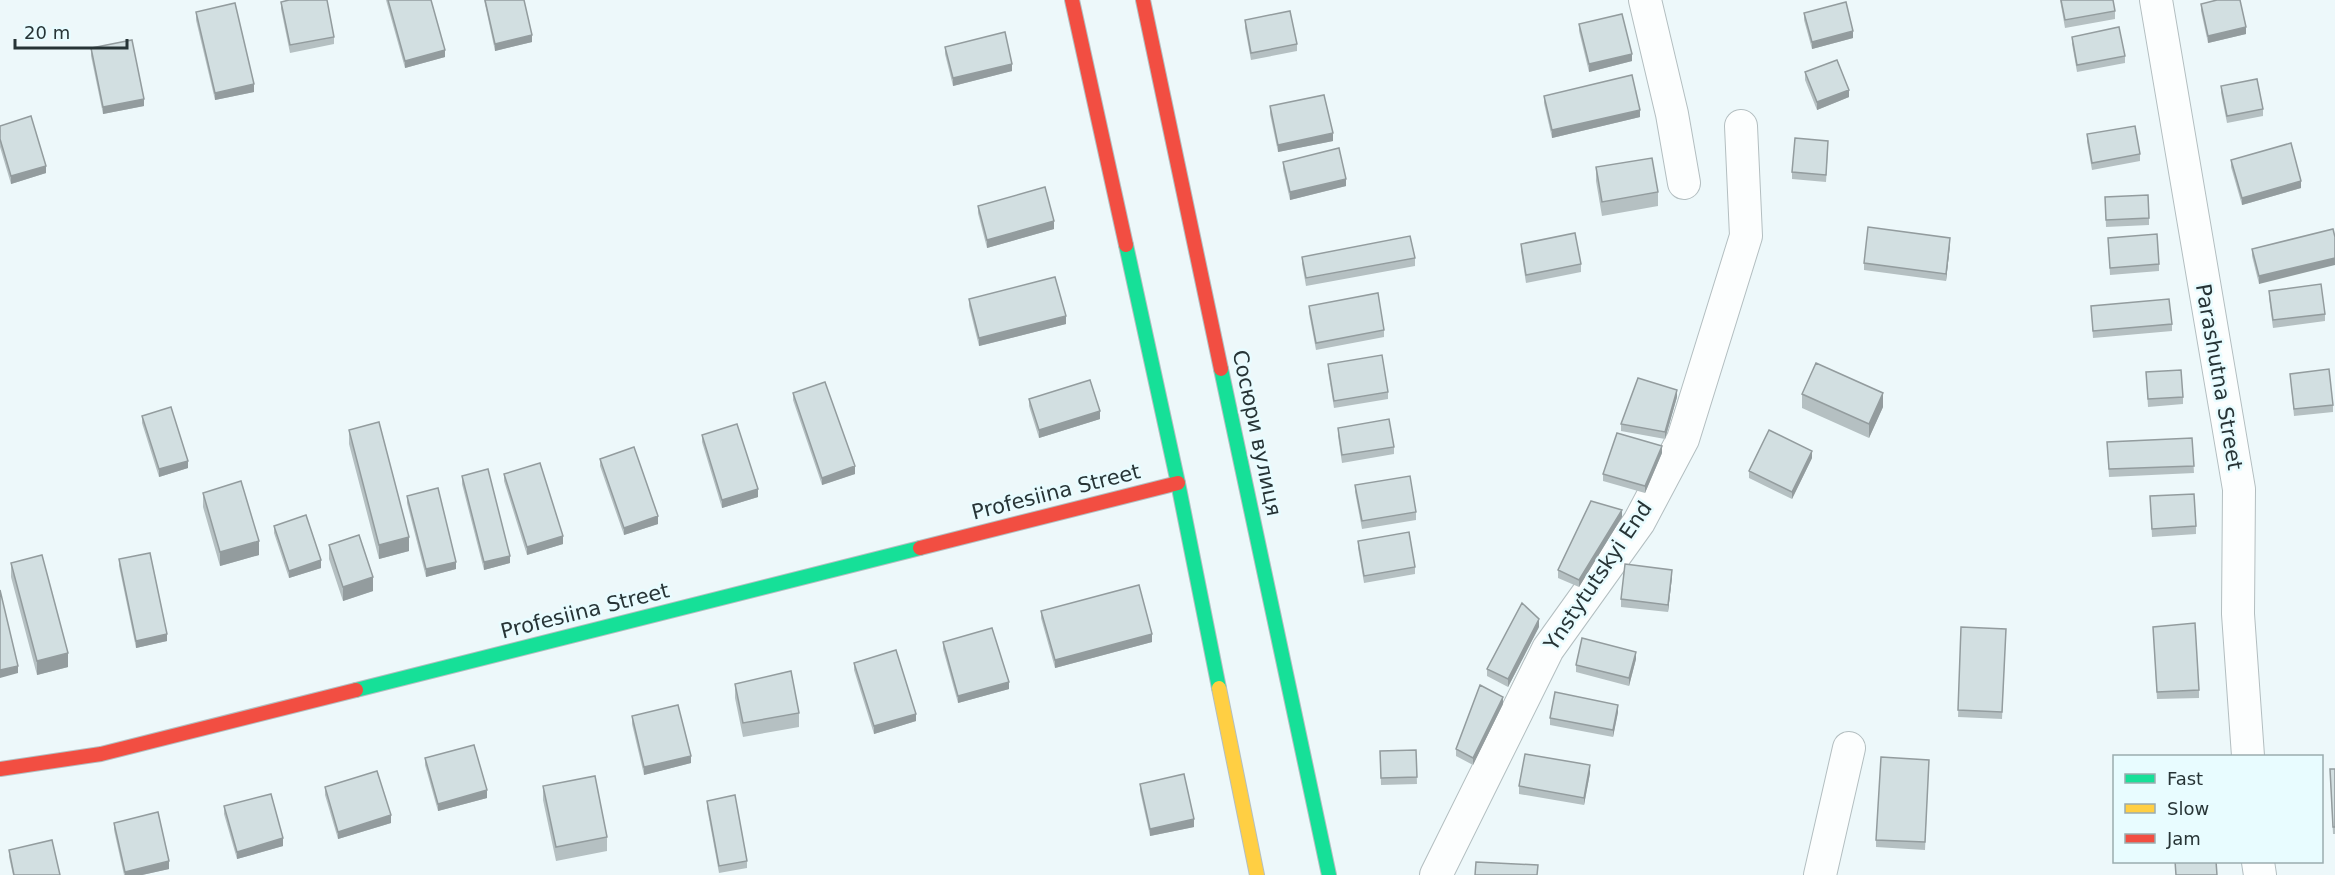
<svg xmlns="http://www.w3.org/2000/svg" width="2335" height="875" viewBox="0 0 2335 875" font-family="'DejaVu Sans',sans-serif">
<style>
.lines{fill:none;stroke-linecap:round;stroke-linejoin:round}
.street-casing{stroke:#b3bec0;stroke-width:34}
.fast-casing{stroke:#b3bec0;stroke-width:16}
.slow-casing{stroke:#b3bec0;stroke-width:16}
.jam-casing{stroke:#b3bec0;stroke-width:16}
.street{stroke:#fcfefe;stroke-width:32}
.fast{stroke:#16e098;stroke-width:14}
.slow{stroke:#ffcf43;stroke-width:14}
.jam{stroke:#f24e42;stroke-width:14}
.wall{fill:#b5c0c2}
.shaded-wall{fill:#939c9e}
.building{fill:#d2dfe1;stroke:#939c9e;stroke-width:1.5}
.labels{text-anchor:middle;stroke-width:5;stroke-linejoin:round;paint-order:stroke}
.street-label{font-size:21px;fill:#273436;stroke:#e8fcff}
</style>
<rect width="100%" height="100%" fill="#edf8fa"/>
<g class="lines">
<defs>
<path id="street" d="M1645,0l27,114 12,69
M2156,0l83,489 -1,125 10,142
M2258,862l2,13
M1436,875l112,-226 91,-127 44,-83 63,-203 -5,-110
M1820,875l29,-127"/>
<path id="fast" d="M1126,245l52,238 41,205
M1221,369l108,506
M356,690l564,-142"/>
<path id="slow" d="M1219,688l38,187"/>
<path id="jam" d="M1072,0l54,245
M1143,0l78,369
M920,548l258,-65
M0,769l101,-15 255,-64"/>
</defs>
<use href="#street" class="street-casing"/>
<use href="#fast" class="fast-casing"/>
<use href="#slow" class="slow-casing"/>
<use href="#jam" class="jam-casing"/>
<use href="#street" class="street"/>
<use href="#fast" class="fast"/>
<use href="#slow" class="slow"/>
<use href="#jam" class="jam"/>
</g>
<path class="wall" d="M386,0h45l14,57 -40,11z
M484,0h40l8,42 -37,9z
M2060,0h53l2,11v8l-50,9z
M281,2l53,35v7l-44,9 -9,-44z
M2201,4l45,30 -38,9 -7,-32z
M196,12l58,80 -39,8 -19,-80z
M1804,13l49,25 -41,11 -8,-29z
M1245,20l52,24v7l-46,9 -6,-32z
M1579,24l53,37 -43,11 -10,-41z
M2072,37l53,19v7l-48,9 -5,-28z
M945,47l67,24 -59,15 -8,-32z
M91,48l53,58 -41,8 -12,-58z
M1805,72l44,25 -32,13 -12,-30z
M2221,86l42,23v7l-36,7 -6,-30z
M1544,96l96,21 -88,21 -8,-35z
M1270,106l63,35 -55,11 -8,-38z
M0,126l46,47 -35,11 -11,-37z
M2087,134l53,20v7l-48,9 -5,-28z
M1828,148l-2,34 -34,-3v-7z
M2231,160l70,28 -59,17 -11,-38z
M1283,162l63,24 -56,14 -7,-31z
M1596,167l62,25v14l-56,10 -6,-35z
M2105,197l44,21v7l-43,2z
M978,206l76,23 -67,19 -9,-35z
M2333,229l-74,55 -7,-28v-7z
M2108,238l51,26v7l-49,4z
M1521,244l60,20v8l-55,11 -5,-32z
M1950,245l-4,36 -82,-11v-7z
M1302,257l113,1v8l-109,20 -4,-22z
M2269,291l56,23v7l-52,7 -4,-30z
M969,299l97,25 -87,22 -10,-40z
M1309,306l75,24v7l-68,13 -7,-37z
M2091,306l81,18v7l-79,7z
M1328,364l60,28v7l-54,9 -6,-37z
M2146,372l37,25v7l-35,3z
M2290,374l43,31v7l-39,4z
M793,393l62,81 -33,11 -29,-85z
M1802,394l81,13 -14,31 -67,-30z
M1677,397l-12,42 -44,-8v-7z
M1029,399l71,20 -61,19 -10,-32z
M142,416l46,52 -29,9 -17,-54z
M1338,428l56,19v7l-52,9 -4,-27z
M349,430l60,121 -30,8 -30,-115z
M702,435l56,62 -36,11 -20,-66z
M2192,438l2,35 -85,4 -2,-35z
M1662,453l-17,40 -42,-12v-7z
M1812,458l-20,41 -43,-21v-7z
M600,459l58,65 -34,11 -24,-69z
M504,474l59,70 -36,11 -23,-74z
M462,476l48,87 -26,7 -22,-86z
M1355,485l61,27v8l-54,9 -7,-37z
M203,493l56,62 -39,11 -17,-59z
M407,496l49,73 -30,8 -19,-74z
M2150,496l46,30v8l-44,3z
M1622,517l-43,70 -21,-9v-8z
M274,526l47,42 -32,10 -15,-45z
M1358,541l57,26v7l-51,9 -6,-35z
M329,545l44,46 -30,10 -14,-42z
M119,559l48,82 -31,7 -17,-82z
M11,563l57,104 -31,8 -26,-98z
M1672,577l-4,35 -47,-5v-8z
M1041,611l111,31 -97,26 -14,-50z
M1539,627l-31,60 -21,-11v-7z
M1961,627l45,2 -4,90 -44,-2z
M2153,627l46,63v8l-42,1z
M943,642l66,47 -51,14 -15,-54z
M1636,659l-7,27 -53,-14v-7z
M854,663l62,58 -42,13 -20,-64z
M735,684l64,29v14l-56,10 -8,-39z
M1503,704l-30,61 -17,-9v-7z
M1618,712l-5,25 -63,-12v-7z
M632,716l59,47 -47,12 -12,-51z
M1416,750l1,34 -36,1 -1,-34z
M425,758l62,40 -49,13 -13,-46z
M1929,760l-4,90 -49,-3v-7z
M2330,769h5v65h-2z
M1590,773l-6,32 -65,-11v-8z
M1140,784l54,43 -44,9 -10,-45z
M543,786l64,51v14l-51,10 -13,-61z
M325,787l66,36 -53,16 -13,-44z
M707,801l40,60v7l-28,5 -12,-65z
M224,806l59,40 -46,13 -13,-45z
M114,823l55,46 -27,6h-18l-10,-45z
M9,850l51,25h-47l-4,-18z"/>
<path class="shaded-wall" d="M2246,27v7l-38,9v-7z
M1853,31v7l-41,11v-7z
M532,35v7l-37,9v-7z
M445,50v7l-40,11v-7z
M1632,54v7l-43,11v-8z
M1012,64v7l-59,15v-8z
M254,84v8l-39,8v-7z
M1849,90v7l-32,13v-8z
M144,99v7l-41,8v-7z
M1640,110v7l-88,21v-8z
M1333,133v8l-55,11v-7z
M46,166v7l-35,11v-8z
M1346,179v7l-56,14v-8z
M2301,181v7l-59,17v-7z
M1054,221v8l-67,19v-8z
M1950,238v7l-4,36v-7z
M2335,258v7l-76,19v-8z
M1066,316v8l-87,22v-8z
M1677,390v7l-12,42v-7z
M1883,393v14l-14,31v-14z
M1100,411v8l-61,19v-8z
M1662,446v7l-17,40v-7z
M1812,451v7l-20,41v-7z
M188,461v7l-29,9v-8z
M855,466v8l-33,11v-7z
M758,489v8l-36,11v-8z
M1622,510v7l-43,70v-7z
M658,516v8l-34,11v-7z
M563,536v8l-36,11v-8z
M409,537v14l-30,8v-14z
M259,541v14l-39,11v-14z
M510,556v7l-26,7v-8z
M321,560v8l-32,10v-7z
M456,562v7l-30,8v-8z
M1672,570v7l-4,35v-7z
M373,577v14l-30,10v-14z
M1539,619v8l-31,60v-8z
M167,634v7l-31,7v-7z
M1152,634v8l-97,26v-8z
M1636,652v7l-7,27v-8z
M68,653v14l-31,8v-14z
M18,666v7l-18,5v-8z
M1009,682v7l-51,14v-7z
M1503,697v7l-30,61v-7z
M1618,705v7l-5,25v-7z
M916,714v7l-42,13v-8z
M691,756v7l-47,12v-8z
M1590,765v8l-6,32v-7z
M487,790v8l-49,13v-7z
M391,815v8l-53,16v-7z
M1194,819v8l-44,9v-7z
M283,838v8l-46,13v-7z
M169,861v8l-27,6h-17v-3z"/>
<path class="building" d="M289,0h38l7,37 -44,8 -9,-43z
M388,0h43l14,50 -40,11z
M485,0h39l8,35 -37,9z
M2061,0h52l2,11 -50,9z
M2217,0h23l6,27 -38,9 -7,-32z
M1846,2l7,29 -41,11 -8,-29z
M235,3l19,81 -39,9 -19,-81z
M1290,11l7,33 -46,9 -6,-33z
M1622,14l10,40 -43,10 -10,-40z
M2119,27l6,29 -48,9 -5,-28z
M1005,32l7,32 -59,14 -8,-31z
M132,40l12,59 -41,8 -12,-59z
M1837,60l12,30 -32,12 -12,-30z
M1632,75l8,35 -88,20 -8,-34z
M2257,79l6,30 -36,7 -6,-30z
M1324,95l9,38 -55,12 -8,-39z
M31,116l15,50 -35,10 -11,-37v-13z
M2135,126l5,28 -48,9 -5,-29z
M1795,138l33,3 -2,34 -34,-3z
M2291,143l10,38 -59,17 -11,-38z
M1339,148l7,31 -56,13 -7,-30z
M1652,158l6,34 -56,10 -6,-35z
M1045,187l9,34 -67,19 -9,-34z
M2148,195l1,23 -43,2 -1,-23z
M1868,227l82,11 -4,36 -82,-11z
M2333,229l2,8v21l-76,18 -7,-27z
M1575,233l6,31 -55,11 -5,-31z
M2157,234l2,30 -49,4 -2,-30z
M1410,236l5,22 -109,20 -4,-21z
M1055,277l11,39 -87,22 -10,-39z
M2321,284l4,30 -52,6 -4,-29z
M1378,293l6,37 -68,13 -7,-37z
M2169,299l3,25 -79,7 -2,-25z
M1382,355l6,37 -54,9 -6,-37z
M1816,363l67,30 -14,31 -67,-30z
M2329,369l4,36 -39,4 -4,-35z
M2181,370l2,27 -35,2 -2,-27z
M1638,378l39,12 -12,42 -44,-8z
M1090,380l10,31 -61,19 -10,-31z
M825,382l30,84 -33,12 -29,-85z
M171,407l17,54 -29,8 -17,-53z
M1389,419l5,28 -52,8 -4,-27z
M379,422l30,115 -30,8 -30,-115z
M737,424l21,65 -36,11 -20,-65z
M1769,430l43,21 -20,41 -43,-21z
M1617,433l45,13 -17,40 -42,-12z
M2192,438l2,28 -85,3 -2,-27z
M634,447l24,69 -34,12 -24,-69z
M540,463l23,73 -36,11 -23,-73z
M488,469l22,87 -26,6 -22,-86z
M1410,476l6,36 -54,9 -7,-36z
M241,481l18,60 -39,11 -17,-59z
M438,488l18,74 -30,7 -19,-73z
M2194,494l2,32 -44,3 -2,-33z
M1591,501l31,9 -43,70 -21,-10z
M306,515l15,45 -32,11 -15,-45z
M1409,532l6,35 -51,9 -6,-35z
M359,535l14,42 -30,10 -14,-42z
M150,553l17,81 -31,7 -17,-82z
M42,555l26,98 -31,8 -26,-98z
M1625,564l47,6 -4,35 -47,-6z
M1139,585l13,49 -97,26 -14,-49z
M0,590l18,76 -18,4z
M1522,603l17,16 -31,60 -21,-10z
M2195,623l4,67 -42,2 -4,-65z
M1961,627l45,2 -4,83 -44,-2z
M992,628l17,54 -51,14 -15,-54z
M1582,638l54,14 -7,26 -53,-13z
M896,650l20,64 -42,12 -20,-63z
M791,671l8,42 -56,10 -8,-39z
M1480,685l23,12 -30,61 -17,-9z
M1555,692l63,13 -5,25 -63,-12z
M678,705l13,51 -47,11 -12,-51z
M474,745l13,45 -49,14 -13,-46z
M1416,750l1,27 -36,1 -1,-27z
M1525,754l65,11 -6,33 -65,-12z
M1881,757l48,3 -4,82 -49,-2z
M2330,769h5v58h-2z
M377,771l14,44 -53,17 -13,-45z
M1184,774l10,45 -44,10 -10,-45z
M595,776l12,61 -51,10 -13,-61z
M271,794l12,44 -46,14 -13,-46z
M735,795l12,66 -28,5 -12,-65z
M158,812l11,49 -44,11 -11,-49z
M52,840l8,35h-46l-5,-25z
M2175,861h41l1,14h-41z
M1476,862l62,3 -1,10h-62z"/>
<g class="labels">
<g class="street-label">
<text transform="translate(2219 377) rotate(80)" y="7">Parashutna Street</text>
<text transform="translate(1257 433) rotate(78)" y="7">Сосюри вулиця</text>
<text transform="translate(1056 492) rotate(-14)" y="7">Profesiina Street</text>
<text transform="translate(1598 576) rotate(-56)" y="7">Ynstytutskyi End</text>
<text transform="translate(585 611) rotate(-14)" y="7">Profesiina Street</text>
</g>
</g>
<rect x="2113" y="755" width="210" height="108" fill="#e8fcff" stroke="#9bacaf" stroke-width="1.5"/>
<rect x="2125" y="774" width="30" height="9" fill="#16e098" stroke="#9bacaf" stroke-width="1.5"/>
<text x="2167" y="785" font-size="18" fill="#273436">Fast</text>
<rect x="2125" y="804" width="30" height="9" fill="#ffcf43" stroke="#9bacaf" stroke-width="1.5"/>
<text x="2167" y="815" font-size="18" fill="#273436">Slow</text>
<rect x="2125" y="834" width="30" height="9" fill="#f24e42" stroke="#9bacaf" stroke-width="1.5"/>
<text x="2167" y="845" font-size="18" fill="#273436">Jam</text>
<path d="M15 39v9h112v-9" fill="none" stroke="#273436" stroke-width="3"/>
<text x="24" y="39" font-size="18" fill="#273436" stroke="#e8fcff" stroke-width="4.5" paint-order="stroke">20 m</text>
</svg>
